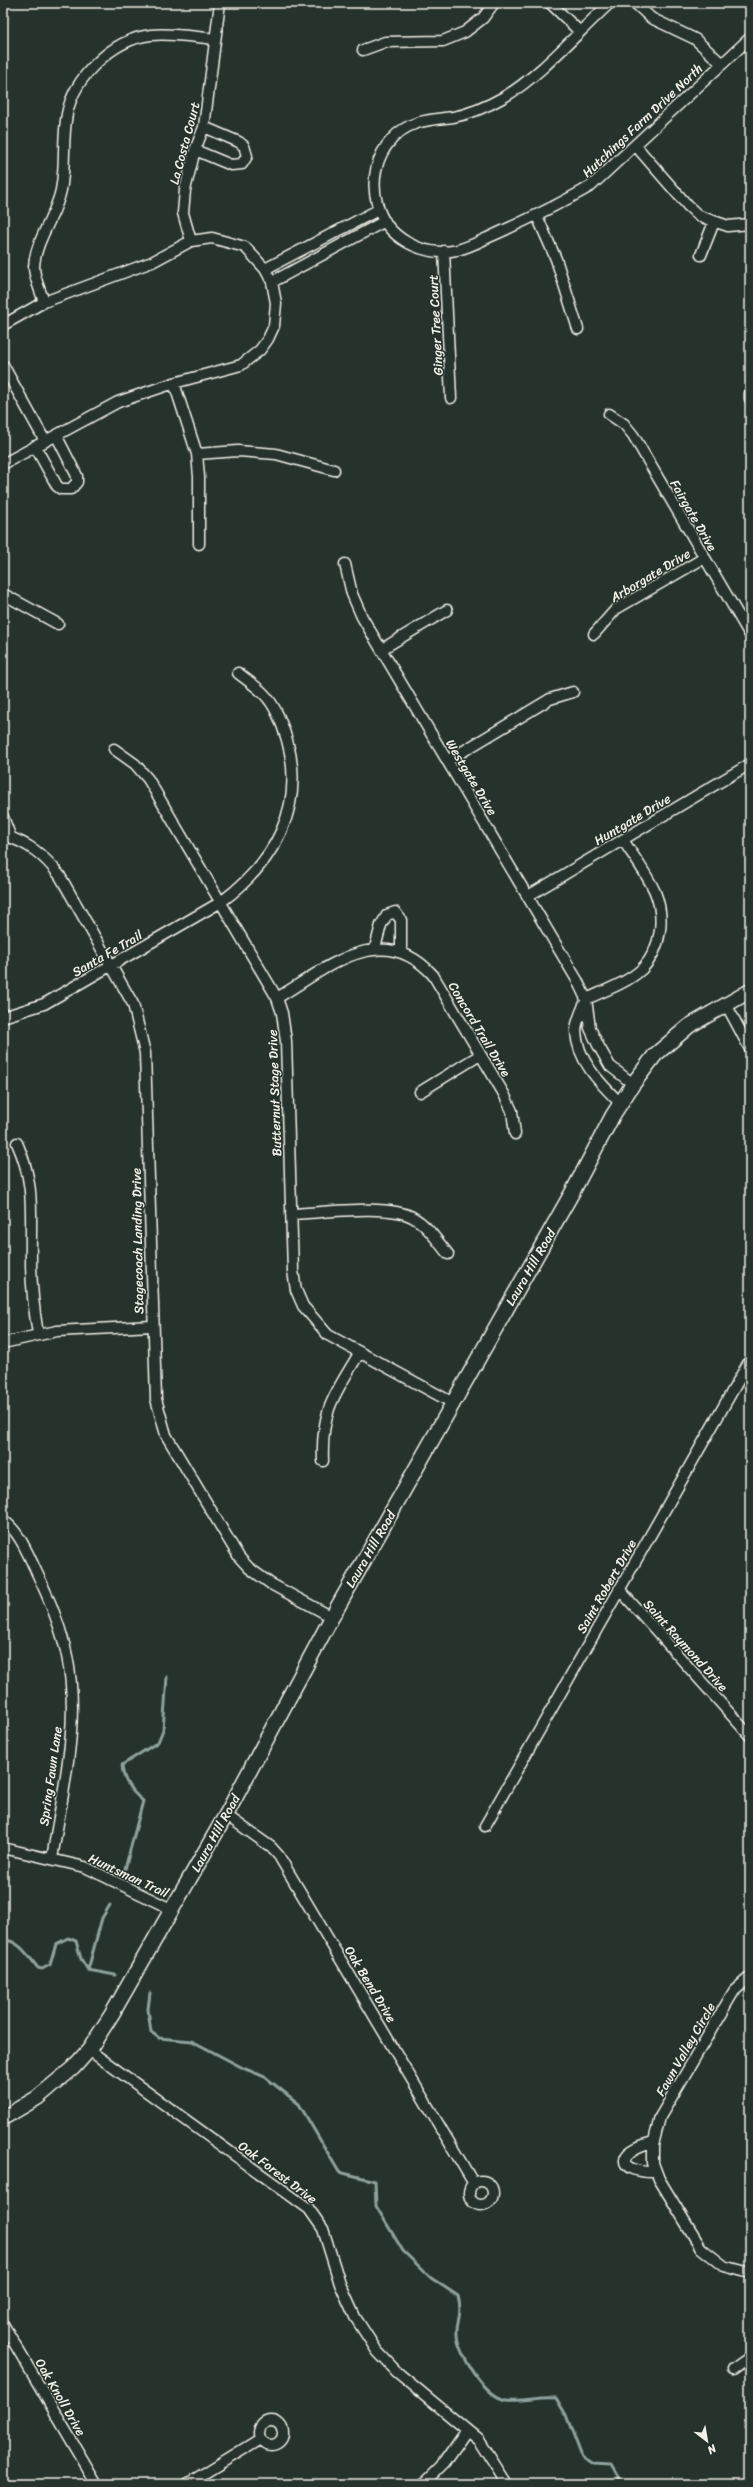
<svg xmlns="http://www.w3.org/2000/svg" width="753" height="2487" viewBox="0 0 753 2487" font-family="Sriracha,sans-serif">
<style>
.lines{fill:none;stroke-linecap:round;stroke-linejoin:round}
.stream{stroke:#8ea29e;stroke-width:3}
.street-casing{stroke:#f4f1e8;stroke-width:13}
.secondary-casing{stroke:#f4f1e8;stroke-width:17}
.street{stroke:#26332d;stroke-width:10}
.secondary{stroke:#26332d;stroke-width:14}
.labels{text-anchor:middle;stroke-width:3;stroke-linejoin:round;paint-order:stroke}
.street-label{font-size:13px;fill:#f4f1e8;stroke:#26332d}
</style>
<rect width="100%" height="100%" fill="#26332d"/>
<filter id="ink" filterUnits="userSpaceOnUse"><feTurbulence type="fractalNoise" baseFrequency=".025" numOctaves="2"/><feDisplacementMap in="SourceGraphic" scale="8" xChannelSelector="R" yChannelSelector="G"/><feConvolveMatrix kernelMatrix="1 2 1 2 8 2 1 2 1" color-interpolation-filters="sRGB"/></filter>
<g filter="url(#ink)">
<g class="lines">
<path class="stream" d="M125,1869l18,-68c-12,-10 -20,-20 -21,-36l36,-23 5,-12 4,-53
M3,1940c15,-1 26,17 35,28l4,1 8,-4 6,-21 12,-6 8,3 5,18 7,11 27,5
M88,1970l14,-52 8,-13
M150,1993l-2,16 3,23 8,6 33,3 51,27 22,9 34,27 40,68 36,9 1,25 27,45 28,27 27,18c5,18 -2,24 -1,39 1,20 30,63 50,65 17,2 32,-4 49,-2l10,17 16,42 11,7 18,1 11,19"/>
<defs>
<path id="street" d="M550,3l29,28
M610,3c-31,28 -71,74 -106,94 -16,9 -34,17 -51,20 -23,3 -44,3 -61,22 -16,17 -21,42 -15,64 8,35 47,55 80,47 14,-3 27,-11 39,-16 33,-15 64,-30 95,-48l159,-148
M635,3l16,15 44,21 27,25
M363,50l22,-8 58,-1 22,-9 18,-14 11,-15
M635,145l53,61 11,10 29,10 22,-2
M195,150l36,15 11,-1 5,-8 -3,-10 -5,-4 -35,-15
M537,216l19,43 22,70
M191,241l-8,-28 2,-23 10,-40 9,-23 16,-124
M444,251l7,147
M701,255l13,-33
M265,269l113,-59
M272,282l113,-61
M44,302c-3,-10 -10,-24 -10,-35 1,-27 22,-51 27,-77 5,-25 1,-51 6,-76 7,-37 46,-75 84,-79 21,-2 43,2 64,4
M3,325l41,-23 108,-40 39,-21 21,-3 33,9 20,22 7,13 4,21 -2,23 -6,13 -8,11 -19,15 -67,18 -56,19 -115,62
M3,365l42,76
M174,383l23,71 2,23v67
M750,393v6
M609,414l15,10 9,11 117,200
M35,446l22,40 4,3h10l6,-7v-6l-21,-41
M197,454l41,-3 38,3 58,16
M345,564l7,30 10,23 215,363 9,19 4,29 8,17 12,21 23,18
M3,594l55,30
M594,634l22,-25 88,-51
M382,649l65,-39
M114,749l21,15 13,15 129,219 5,15 4,28 7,230 3,19 7,16 25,29 125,68
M447,761l103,-62 23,-7
M3,817l8,21
M3,835c26,8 41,20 57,41l73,128 12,49 11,346 10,36 73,122 10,11 22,16 61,33
M528,896l222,-132
M375,948l6,-23 6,-10 8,-3 6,8v33
M277,998c50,-30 105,-79 156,-23l71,119 8,17 3,23
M586,999c18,-8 41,-16 56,-30 20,-21 23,-52 13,-77 -8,-18 -21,-35 -32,-52
M726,1004l24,45
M584,1005c-3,7 -8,18 -8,26 1,30 25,53 45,73
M3,1017l41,-13 177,-102c53,-39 85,-95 66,-162 -5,-16 -11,-34 -23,-46 -8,-8 -17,-14 -26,-21
M420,1092l60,-37
M17,1143c19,42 13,73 14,117 0,25 3,50 7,74
M291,1214c30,-1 98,-11 123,4 14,8 23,23 34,36
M3,1343l54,-12 95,-5
M323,1461c-2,-52 12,-67 37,-109
M3,1520c16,11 25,34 33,51 13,27 25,56 31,85 14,67 -5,137 -15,203
M619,1589l131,147
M226,1815l45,32 8,9 195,328
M485,1826l265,-466
M3,1848l82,19 88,43
M750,1977l-16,14 -74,126 -7,28v18l6,16 42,69 23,18 26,7
M89,2050l220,159 14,20 17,55 15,33 22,34 20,21 82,68 28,44
M653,2142c-37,9 -39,31 3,30
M469 2193a12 12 0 1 1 24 0a12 12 0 1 1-24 0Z
M3,2324l94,160
M733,2369l17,-12
M259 2433a12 12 0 1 1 24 0a12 12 0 1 1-24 0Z
M187,2484l73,-45
M423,2484l21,-21 23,-33"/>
<path id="secondary" d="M3,2118l34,-20 36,-30 16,-18 23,-36 114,-199 106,-198 241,-426 40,-76 20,-31 22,-29 34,-29 61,-35"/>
</defs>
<use href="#street" class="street-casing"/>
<use href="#secondary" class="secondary-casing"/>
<use href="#street" class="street"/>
<use href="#secondary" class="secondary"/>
</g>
</g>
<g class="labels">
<g class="street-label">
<text transform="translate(642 120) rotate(-43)" y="5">Hutchings Farm Drive North</text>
<text transform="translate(184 143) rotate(-75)" y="5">La Costa Court</text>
<text transform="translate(435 325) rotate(-93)" y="5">Ginger Tree Court</text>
<text transform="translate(694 515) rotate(60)" y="5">Fairgate Drive</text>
<text transform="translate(650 575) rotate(-31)" y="5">Arborgate Drive</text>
<text transform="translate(472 777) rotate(59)" y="5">Westgate Drive</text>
<text transform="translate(632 819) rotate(-31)" y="5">Huntgate Drive</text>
<text transform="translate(107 953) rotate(-30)" y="5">Santa Fe Trail</text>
<text transform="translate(480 1029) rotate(59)" y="5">Concord Trail Drive</text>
<text transform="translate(274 1093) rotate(-92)" y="5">Butternut Stage Drive</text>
<text transform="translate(137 1241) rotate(-91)" y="5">Stagecoach Landing Drive</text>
<text transform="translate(530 1267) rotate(-60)" y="5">Laura Hill Road</text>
<text transform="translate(370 1549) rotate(-60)" y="5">Laura Hill Road</text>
<text transform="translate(606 1586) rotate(-60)" y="5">Saint Robert Drive</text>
<text transform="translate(686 1645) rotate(48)" y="5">Saint Raymond Drive</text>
<text transform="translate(50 1776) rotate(-82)" y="5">Spring Fawn Lane</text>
<text transform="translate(215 1833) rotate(-61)" y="5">Laura Hill Road</text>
<text transform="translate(129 1875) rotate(25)" y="5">Huntsman Trail</text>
<text transform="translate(371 1984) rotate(59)" y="5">Oak Bend Drive</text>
<text transform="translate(685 2049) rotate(-60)" y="5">Fawn Valley Circle</text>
<text transform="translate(278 2172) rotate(37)" y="5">Oak Forest Drive</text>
<text transform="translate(61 2397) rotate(60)" y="5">Oak Knoll Drive</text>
</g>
</g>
<rect width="753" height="2487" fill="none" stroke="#26332d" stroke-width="16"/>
<rect x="8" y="8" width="737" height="2471" fill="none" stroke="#f4f1e8" stroke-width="1.5" filter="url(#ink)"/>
<g transform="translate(707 2441) rotate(149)" stroke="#26332d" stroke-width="3" paint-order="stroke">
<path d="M0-3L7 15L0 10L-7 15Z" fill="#f4f1e8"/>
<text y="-6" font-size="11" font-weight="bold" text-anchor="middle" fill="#f4f1e8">N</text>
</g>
</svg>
